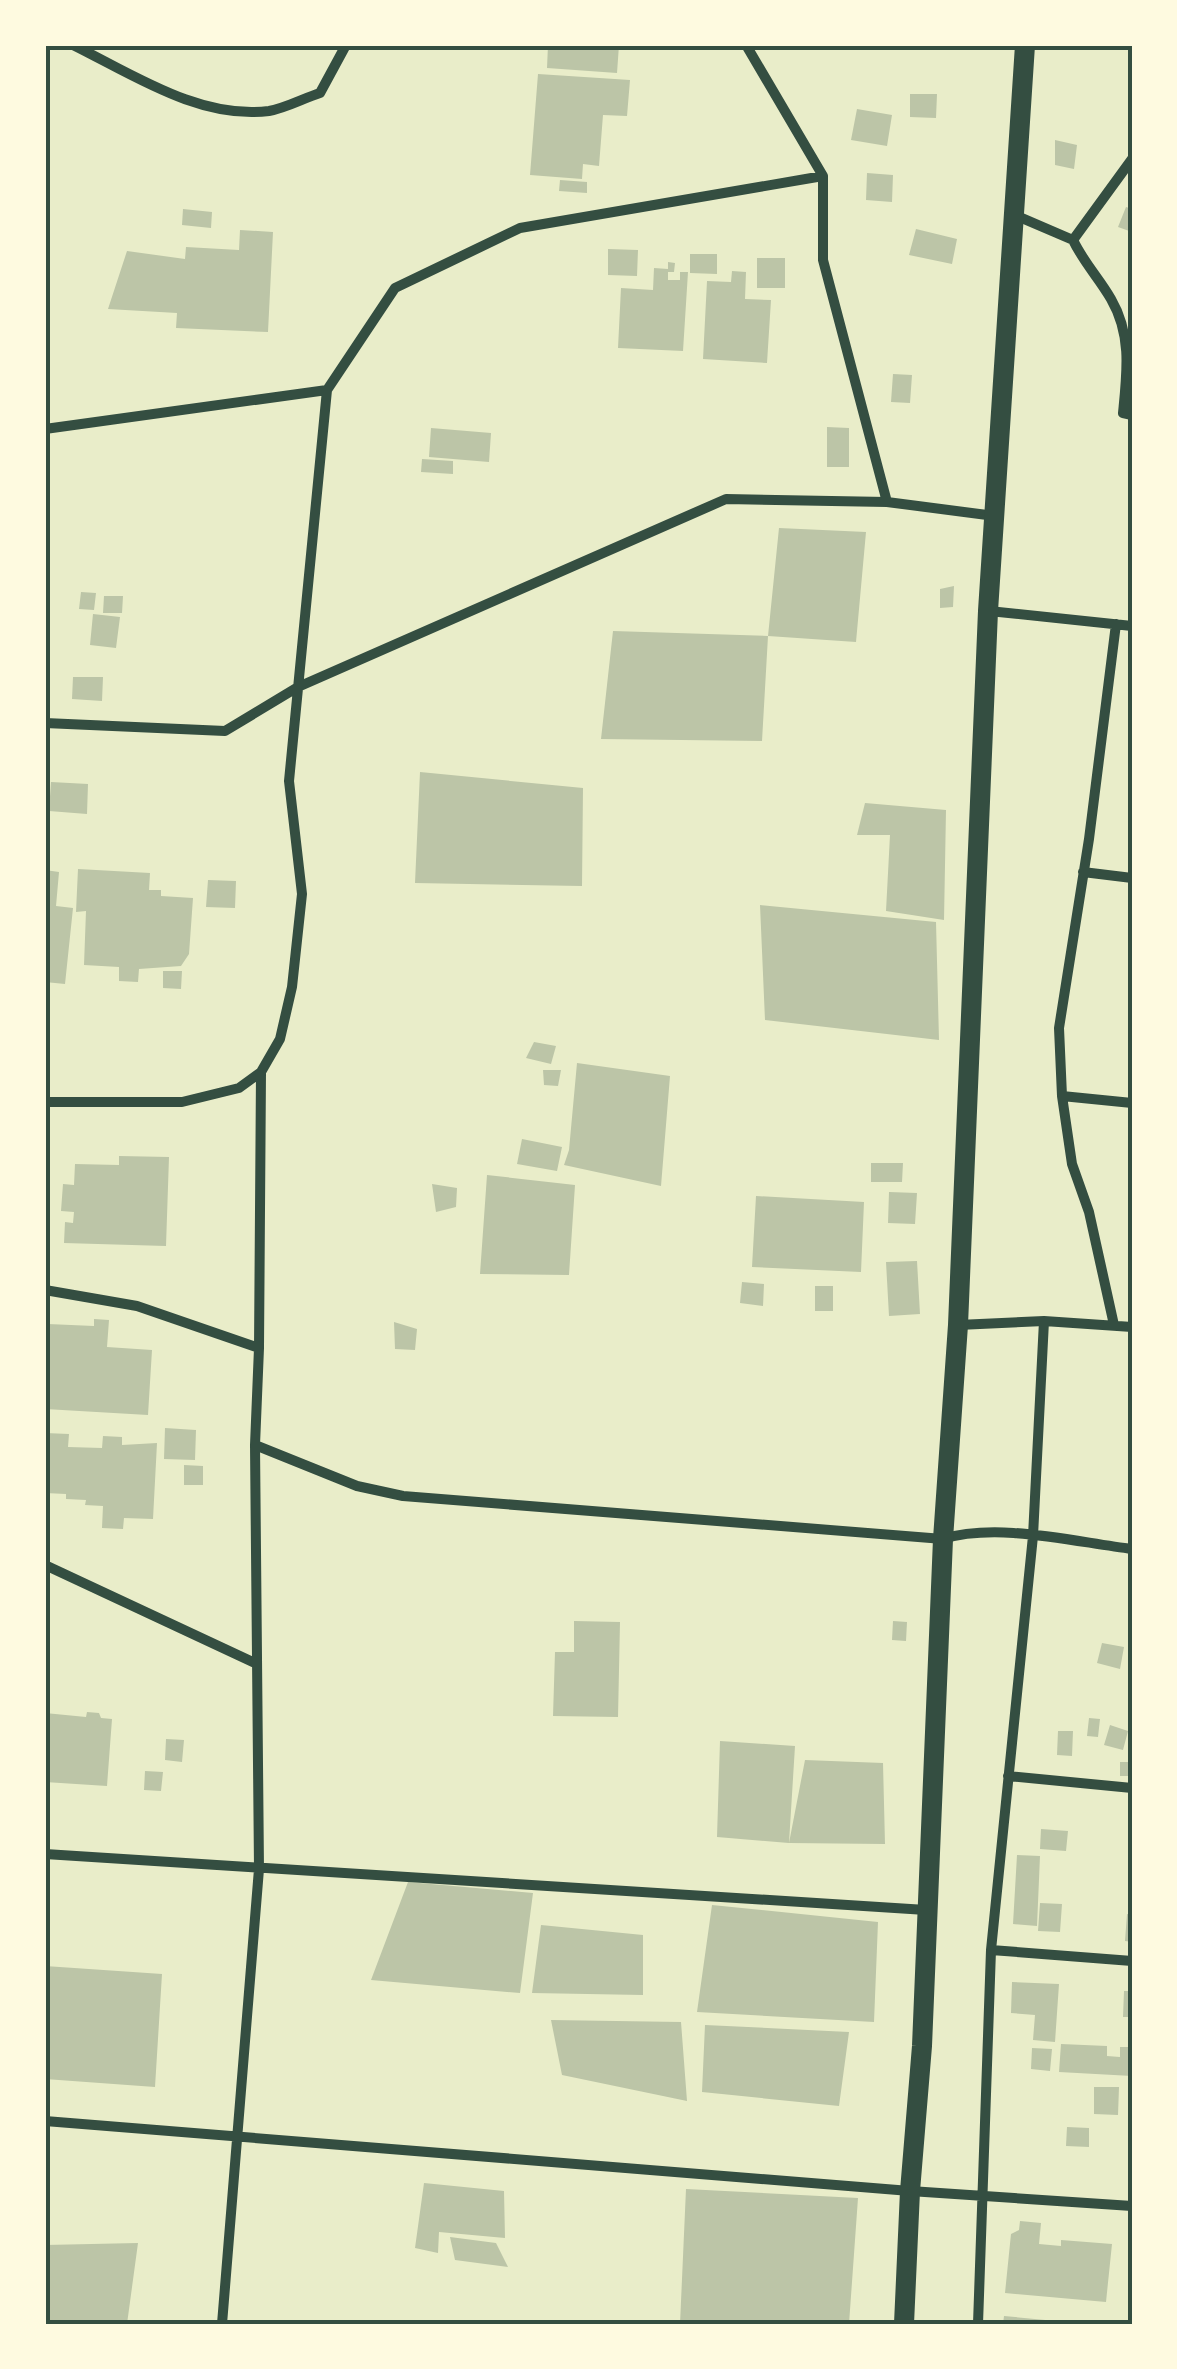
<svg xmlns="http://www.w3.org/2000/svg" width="1177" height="2369" viewBox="0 0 1177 2369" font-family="Commissioner,sans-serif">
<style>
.building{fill:#bcc5a7}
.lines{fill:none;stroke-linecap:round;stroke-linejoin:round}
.minor{stroke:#344e41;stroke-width:10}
.secondary{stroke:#344e41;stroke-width:20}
.neatline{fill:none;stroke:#344e41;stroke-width:4}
</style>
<rect width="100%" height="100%" fill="#e9edc9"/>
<path class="building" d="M548,45h71l-2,28 -70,-5z
M538,74l92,6 -3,36 -24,-1 -4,51 -16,-2 -1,15 -52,-4z
M910,94h27l-1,24 -26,-1z
M857,109l35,6 -5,31 -36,-6z
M1055,140l22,5 -3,24 -19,-4z
M867,173l26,2 -1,27 -26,-2z
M560,180l27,2v11l-28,-2z
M1126,207l6,2v23l-14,-5z
M183,209l29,3 -1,16 -29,-3z
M916,229l41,10 -5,25 -43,-9z
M240,230l33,2 -5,100 -92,-4 1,-15 -69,-4 19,-58 58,8 1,-12 53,3z
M608,249l30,1 -1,26 -29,-1z
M690,254h27v20l-27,-1z
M757,258h28v30h-28z
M668,262l7,1 -1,9h-6v8h12v-8h8l-5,79 -65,-3 3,-60 32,2 1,-22 14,1z
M732,271l14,1 -1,27 26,1 -4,63 -64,-4 4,-78 24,1z
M893,374l19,1 -2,28 -19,-1z
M827,427l22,1v39h-22z
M431,428l60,5 -2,29 -60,-5z
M422,459l31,2v13l-32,-2z
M779,528l87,4 -10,110 -88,-6z
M954,586l-1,21 -13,1v-19z
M81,592l15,1 -2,17 -15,-1z
M104,596h19l-1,17h-19z
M93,614l27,3 -4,31 -26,-3z
M613,631l155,5 -6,105 -161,-2z
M73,677h30l-1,24 -30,-2z
M420,772l163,16 -1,98 -167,-3z
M51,782l37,2 -1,30 -38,-3z
M865,803l81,7 -2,110 -58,-9 4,-76h-33z
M78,869l72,4 -1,17h12v6l32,2 -4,56 -8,12 -42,3 -1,13 -19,-1v-14l-35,-2 2,-54 -10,1z
M45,870l14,2 -3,34 17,2 -8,76 -20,-2z
M208,880l28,1 -1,27 -29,-1z
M760,905l176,17 3,118 -174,-20z
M163,971h19l-1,18 -18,-1z
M534,1042l22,4 -5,18 -25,-6z
M577,1063l93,13 -9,110 -97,-21 5,-15z
M543,1070h18l-3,16 -14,-1z
M522,1139l40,8 -5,24 -40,-7z
M119,1156l50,1 -3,89 -102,-3 1,-21 8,1 1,-11 -13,-1 2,-27 11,1 1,-21 44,1z
M871,1163h32l-1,19h-31z
M487,1175l88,10 -6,90 -89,-1z
M432,1184l25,4 -1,19 -20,5z
M889,1192l28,1 -2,31 -27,-1z
M756,1196l108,6 -3,70 -109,-5z
M917,1261l3,53 -31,2 -3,-54z
M742,1282l22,2 -1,22 -23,-3z
M815,1286h18v25h-18z
M94,1319l15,1 -2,27 45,3 -4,65 -103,-6 3,-85 46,2z
M394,1322l23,7 -2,21 -20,-1z
M165,1428l31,2 -1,30 -31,-1z
M45,1433l24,1 -1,13 34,1 1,-12 19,1v8l35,-2 -4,76 -29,-1 -1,11 -21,-1 1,-22 -18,-1 1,-5 -20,-1v-5l-21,-1z
M184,1465l19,1v19h-19z
M574,1621l46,1 -2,95 -65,-1 2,-64h19z
M893,1621l14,1 -1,19 -14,-1z
M1102,1643l22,4 -4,22 -23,-6z
M87,1712l12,1 2,5 11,1 -5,67 -62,-4v-69l41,4z
M1089,1718l11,1 -2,18 -11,-1z
M1110,1725l18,6 -5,19 -19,-5z
M1058,1731h15l-1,25 -15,-1z
M166,1739l18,1 -2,22 -17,-2z
M720,1741l75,5 -6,97 -72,-6z
M805,1760l78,3 2,81 -96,-1z
M1120,1762h12v14h-12z
M145,1771l18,1 -2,19 -17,-1z
M1041,1829l27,2 -2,20 -26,-2z
M1017,1855l23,1 -3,70 -24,-2z
M408,1882l125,11 -13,100 -149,-13z
M1040,1903l22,1 -2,28 -22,-1z
M712,1905l166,17 -4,100 -177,-10z
M1127,1914l5,1v27l-7,-1z
M541,1925l102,10v60l-111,-2z
M45,1966l117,8 -7,113 -110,-8z
M1012,1982l47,2 -4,58 -22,-2 2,-25 -24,-2z
M1124,1991h8v26h-9z
M551,2020l130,2 6,79 -125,-26z
M705,2025l144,7 -10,74 -137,-14z
M1061,2044l46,2v10l13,1v-10h12v29l-73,-4z
M1032,2048l20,1 -2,22 -19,-2z
M1094,2087h25l-1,28 -24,-1z
M1067,2127l22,1v19l-23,-1z
M424,2183l80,8 1,47 -66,-6 -1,21 -23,-5z
M686,2189l172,9 -9,126h-169z
M1020,2221l21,2 -2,21 22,2v-6l51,4 -6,58 -101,-9 6,-59 8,-4z
M450,2237l46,6 12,24 -53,-7z
M138,2243l-11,81h-82v-79z
M1004,2316l52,5v3h-53z"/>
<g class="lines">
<path class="minor" d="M73,45c59,29 127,75 196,66 17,-3 35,-13 51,-18l26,-48
M746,45l77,131v84l64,242
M1015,215l58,25c11,23 26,38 38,59 21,36 16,73 12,114l9,2
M1073,240l59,-81
M45,429l282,-39 68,-102 125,-60 303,-52
M989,611l143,15
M45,723l180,8 73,-44 428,-188 161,3 108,14
M1083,872l49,6
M261,1072l-2,276 -4,97 102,41 46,10 540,43c55,-17 131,3 189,10
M1062,1096l70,7
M45,1102h137l57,-14 22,-16 19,-33 12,-52 10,-93 -13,-113 38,-391
M45,1290l92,16 122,42
M958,1325l86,-4 88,6
M1114,1325l-25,-113 -17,-48 -10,-68 -3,-68 30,-189 27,-215
M45,1565l212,99
M1008,1776l124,12
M45,1854l881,56
M991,1950l141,11
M45,2121l865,70 222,15
M222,2324l37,-455 -4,-424
M978,2324l13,-374 42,-414 11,-215"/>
<path class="secondary" d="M904,2324l6,-133 12,-145 21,-507 15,-214 30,-714 37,-566"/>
</g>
<rect width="1177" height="2369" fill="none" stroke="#fefae0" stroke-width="95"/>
<rect x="48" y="48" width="1082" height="2274" class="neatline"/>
</svg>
